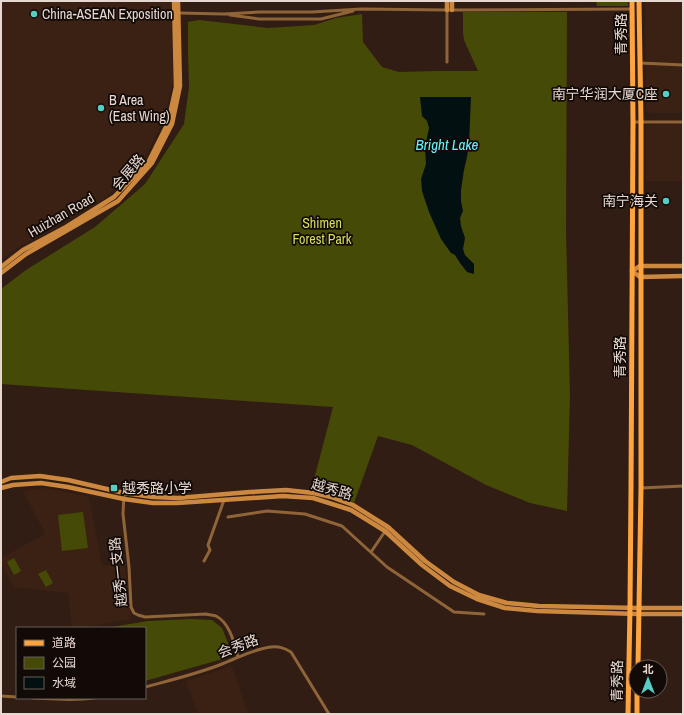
<svg xmlns="http://www.w3.org/2000/svg" width="684" height="715" viewBox="0 0 684 715" font-family="'Archivo Narrow','Noto Sans SC',sans-serif">
<style>
.built{fill:#3b2113}
.green{fill:#464a07}
.water{fill:#021012}
.lines{fill:none;stroke-linecap:round;stroke-linejoin:round}
.street{stroke:#8f6439;stroke-width:3}
.secondary{stroke:#cd883f;stroke-width:4.5}
.primary{stroke:#fda441;stroke-width:5}
.poi-dot{fill:#56cec3;stroke:#120a06;stroke-width:1.5}
.labels{text-anchor:middle;stroke-width:3.5;stroke-linejoin:round;paint-order:stroke}
.poi-label{font-size:14px;fill:#e6d8d1;stroke:#120a06;text-anchor:start}
.street-label{font-size:14px;fill:#e6d8d1;stroke:#120a06}
.park-label{font-size:14px;fill:#d5df61;stroke:#120a06}
.water-label{font-size:15px;font-style:italic;fill:#68f1fd;stroke:#120a06}
</style>
<rect width="100%" height="100%" fill="#311d13"/>
<path class="built" d="M1,1h170l2,81 -10,40 -19,37 -39,39 -91,52 -13,10z
M645,1h38v112h-33l-4,-3z
M683,124v57h-37v-56z
M46,488l43,9 13,69 22,-4 7,57 -49,9h-10l-4,-35 -54,-6 -13,-23v-6l44,-24 -22,-43z
M232,666l16,48h-50l-12,-33z"/>
<path class="green" d="M596,1h32v5h-31z
M463,12h104l-1,220 4,163 -3,116 -37,-8 -44,-18 -74,-40 -34,-9 -24,67 -42,-16 21,-80 -332,-23v-95l25,-19 69,-43 50,-43 39,-60 5,-37 -1,-35v-30l11,-2 69,8 46,-3 22,-7 26,-4 1,28 19,25 17,5 38,-1h41l-14,-31 -1,-7z
M83,512l5,36 -26,3 -4,-36z
M14,558l7,13 -7,4 -7,-13z
M46,570l7,13 -7,4 -8,-13z
M191,619l21,1 10,8 10,25 -6,5 -81,23v-53h-39l42,-7z"/>
<path class="water" d="M471,97l-2,47 -2,13 -3,13 -3,20v11l2,10 -3,7 1,8 4,12 -2,11 2,6 9,9v10l-7,-2 -7,-9 -5,-8 -4,-2 -10,-14 -12,-27 -7,-21 -1,-12 5,-15 -1,-17 4,-19 -2,-7 -5,-5 -2,-19z"/>
<g class="lines">
<path class="street" d="M179,13l45,1 36,-2h52l49,-3 86,1 185,-1
M230,15l29,4h62l32,-8
M447,62v-52
M640,63l43,2
M633,122h50
M641,488l42,-2
M124,493l-1,21 6,53 2,40 3,6 4,2 7,2 61,-3c3,1 7,1 10,2 14,7 18,27 22,41
M228,517l39,-6 38,3 37,12 45,41 67,45 30,2
M371,552l15,-22
M204,561l6,-11 -2,-5 16,-45
M145,687c26,-7 52,-13 77,-23 16,-6 31,-15 49,-17 8,-1 13,1 20,5l38,62
M1,696l16,1
M33,698c21,1 40,3 61,0"/>
<path class="secondary" d="M447,10v-9
M452,10v-9
M683,266h-43l-8,5 8,6 43,-1
M1,267l22,-17 43,-23 48,-30 35,-36 19,-38 8,-36 -2,-86
M1,273l25,-19 92,-53 34,-38 20,-39 8,-38 -2,-85
M1,482l10,-4 29,-2 28,4 56,13 29,4 25,1 72,-6 36,-2 28,3 17,4 22,8 35,22 37,34 29,21 25,13 28,8 32,3 100,2h44
M1,488l12,-3 28,-2 27,4 56,12 29,4h24l106,-7 30,2 38,12 34,21 37,34 28,21 27,13 28,9 32,3 102,3h44"/>
<path class="primary" d="M638,667l3,-179v-366l-2,-121
M628,714l2,-106 1,-120 2,-366 -1,-121
M637,714v-23"/>
</g>
<g class="poi-dot">
<circle cx="34" cy="14" r="4"/>
<circle cx="666" cy="94" r="4"/>
<circle cx="101" cy="108" r="4"/>
<circle cx="666" cy="201" r="4"/>
<rect x="110" y="484" width="8" height="8" rx="2"/>
</g>
<g class="labels">
<g class="poi-label">
<text x="42" y="19">China-ASEAN Exposition</text>
<text x="658" y="99" text-anchor="end">南宁华润大厦C座</text>
<text x="109" y="105">B Area<tspan x="109" dy="16">(East Wing)</tspan></text>
<text x="658" y="206" text-anchor="end">南宁海关</text>
<text x="122" y="493">越秀路小学</text>
</g>
<g class="street-label">
<text transform="translate(621 34) rotate(-90)" y="5">青秀路</text>
<text transform="translate(128 172) rotate(-49)" y="5">会展路</text>
<text transform="translate(61 215) rotate(-30)" y="5">Huizhan Road</text>
<text transform="translate(620 357) rotate(-90)" y="5">青秀路</text>
<text transform="translate(332 489) rotate(16)" y="5">越秀路</text>
<text transform="translate(118 572) rotate(-96)" y="5">越秀一支路</text>
<text transform="translate(238 646) rotate(-20)" y="5">会秀路</text>
<text transform="translate(617 681) rotate(-89)" y="5">青秀路</text>
</g>
<g class="park-label">
<text x="322" y="228">Shimen<tspan x="322" dy="16">Forest Park</tspan></text>
</g>
<g class="water-label">
<text x="447" y="150">Bright Lake</text>
</g>
</g>
<rect width="684" height="715" fill="none" stroke="#e6d8d1" stroke-width="4"/>
<rect x="16" y="627" width="130" height="72" fill="#120a06" stroke="#675c57"/>
<rect x="24" y="640" width="20" height="6" fill="#fda441" stroke="#675c57"/>
<text x="52" y="647" font-size="12" fill="#e6d8d1">道路</text>
<rect x="24" y="657" width="20" height="12" fill="#464a07" stroke="#675c57"/>
<text x="52" y="667" font-size="12" fill="#e6d8d1">公园</text>
<rect x="24" y="677" width="20" height="12" fill="#021012" stroke="#675c57"/>
<text x="52" y="687" font-size="12" fill="#e6d8d1">水域</text>
<g transform="translate(648 679)"><circle r="19" fill="#120a06" stroke="#675c57"/>
<path d="M0-3L7 15L0 10L-7 15Z" fill="#56cec3"/>
<text y="-6" font-size="11" font-weight="bold" text-anchor="middle" fill="#e6d8d1">北</text>
</g>
</svg>
